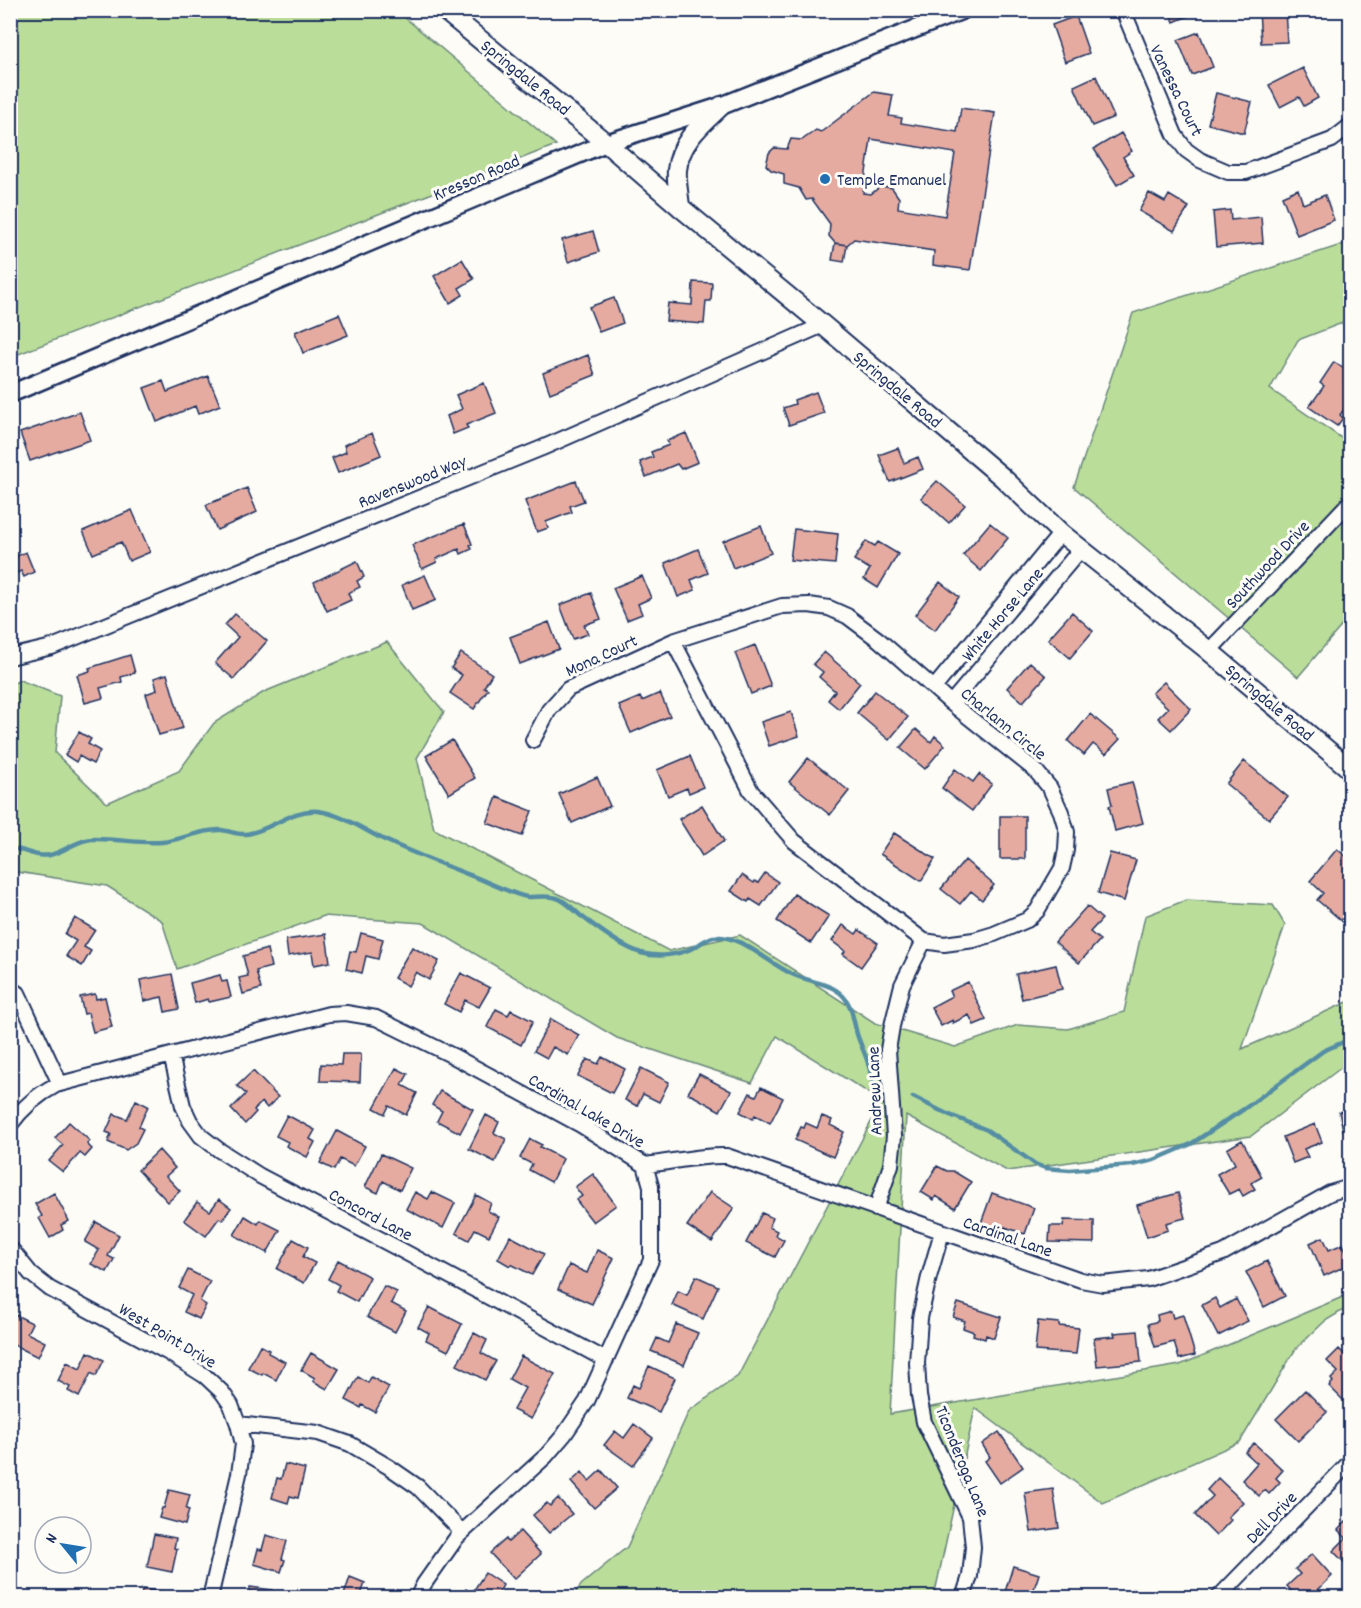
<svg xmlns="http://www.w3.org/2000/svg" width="1361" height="1608" viewBox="0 0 1361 1608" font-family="Dekko,sans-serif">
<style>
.green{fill:#bade99;stroke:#6a867c;stroke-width:1.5}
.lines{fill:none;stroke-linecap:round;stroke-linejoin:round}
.stream{stroke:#558da4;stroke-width:4.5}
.building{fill:#e5aba1;stroke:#1b2f5e;stroke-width:1.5;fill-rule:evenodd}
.minor-casing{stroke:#1b2f5e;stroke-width:18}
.tertiary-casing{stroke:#1b2f5e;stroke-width:21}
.secondary-casing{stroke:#1b2f5e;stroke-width:22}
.minor{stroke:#fdfcf7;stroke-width:14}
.tertiary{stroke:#fdfcf7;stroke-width:16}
.secondary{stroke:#fdfcf7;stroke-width:18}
.poi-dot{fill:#1f6fb2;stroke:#fdfcf7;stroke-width:2}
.labels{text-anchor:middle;stroke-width:6;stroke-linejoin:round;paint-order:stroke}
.street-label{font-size:18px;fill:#1b2f5e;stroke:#fdfcf7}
.poi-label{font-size:18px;fill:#1b2f5e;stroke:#fdfcf7;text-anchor:start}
</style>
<rect width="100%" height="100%" fill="#fdfcf7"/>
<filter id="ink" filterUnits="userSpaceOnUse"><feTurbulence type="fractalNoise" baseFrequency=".0167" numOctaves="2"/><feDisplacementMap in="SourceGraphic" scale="12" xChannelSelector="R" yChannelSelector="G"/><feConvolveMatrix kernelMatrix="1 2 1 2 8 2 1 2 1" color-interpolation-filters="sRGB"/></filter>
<g filter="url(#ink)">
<path class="green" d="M11,10l386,1 159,134 -545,212z
M1350,242v78l-52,20 -28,49 80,55v172l-52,61 -224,-190 59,-174z
M387,642l57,70 -27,46 17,71 235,122 71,-16 135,88 80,24 63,-22 50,4 56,-17 21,-96 41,-16 87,5 12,20 -43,124 108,-48v60l-99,75 -244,35 -101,-55 -16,298 290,-49 170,-71v12l-25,15 -30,29 -55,92 -137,61 -128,-95 -41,189h-362l9,-12 46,-38 62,-136 49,-35 144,-275 -105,-65 -25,47 -135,-45 -194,-115 -99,-7 -147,53 -15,-48 -55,-35 -96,-15 -1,-186 10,-5 40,16 -5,57 52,50 72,-32 35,-48 50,-31z"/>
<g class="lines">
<path class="stream" d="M10,848c14,1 26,10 40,7 15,-3 26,-15 42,-16 23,-1 46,5 70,3 20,-2 39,-13 59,-12 9,1 17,5 25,4 25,-3 46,-26 72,-23 24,3 47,20 69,30 30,14 62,26 93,38 12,5 35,16 47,18 10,0 21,-2 30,1 9,3 17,12 24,18 18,13 39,30 60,37 18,5 38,2 54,-6 6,-4 11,-8 18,-10 27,-4 57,28 81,38 13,6 30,7 42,15 17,11 16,27 21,44 3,10 8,19 11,29 4,12 3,22 15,30
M913,1097l32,16 42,17 48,34 10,4 25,2 62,-5 22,-5 37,-16 53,-35 79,-58 27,-12"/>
</g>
<path class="building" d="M1169,10h31v1l-26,11z
M1259,10h26l2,32 -26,1z
M1076,16l13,37 -24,9 -13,-37z
M1199,32l14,35 -21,8 -14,-35z
M1303,68l15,30 -14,8 -5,-9 -19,10 -11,-22z
M1096,76l18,41 -22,9 -18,-40z
M874,92l19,3 -4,21 13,2 -1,5 56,9 4,-24 34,5 -25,157 -37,-5 1,-14 -80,-12 -7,6 -12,-2 -6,-7 1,-12 -18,-25 -6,1 -7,-12 -15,-4v-10l-13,-4 -5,-5 3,-12 5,-5 13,1 4,-10 11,1 14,-10 5,2zM871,139l84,14 -10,63 -47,-8 1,-10 -7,-10 -11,-2 -10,8 -8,-1z
M1216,93l36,9 -8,31 -36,-9z
M1121,133l11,18 -9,6 11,18 -17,10 -23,-36z
M1298,189l5,15 22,-9 9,25 -37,15 -15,-39z
M1149,193l16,9 4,-7 20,12 -15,24 -35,-20z
M1230,210l1,10 30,-3 2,26 -47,4 -3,-35z
M593,231l6,21 -31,10 -6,-22z
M835,243l12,2 -3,17 -12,-2z
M462,259l12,20 -15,9 4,7 -13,8 -16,-27z
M693,282l19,1 -1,18h-5l-2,23 -38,-3 2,-18 24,2z
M614,298l9,25 -24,9 -10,-25z
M339,314l9,21 -45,18 -8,-21z
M588,355l7,20 -45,18 -7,-20z
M1334,362l16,11 -6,8 6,4v18l-1,-1 -9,13 3,3 -6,8 -28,-19 15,-21 -4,-3z
M208,376l12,29 -22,9 -3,-8 -38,16 -13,-34 19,-7 4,11z
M484,383l12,30 -30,12 2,3 -15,6 -6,-18 15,-7 -6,-14z
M816,392l8,21 -35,12 -6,-17 12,-4 -1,-4z
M80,412l10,28 -60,21 -10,-28z
M372,433l9,22 -43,18 -6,-15 14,-6 -2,-7z
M686,433l12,29 -17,7 -4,-5 -31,13 -6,-15 13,-5 -2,-5 18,-7 -2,-4z
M898,448l6,15 14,-6 5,12 -33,13 -11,-27z
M576,481l8,20 -14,5 2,6 -26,10 2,6 -11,4 -12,-31z
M937,481l28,24 -16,18 -28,-25z
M247,488l10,24 -40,18 -11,-25z
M132,510l18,42 -21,9 -8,-19 -28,12 -10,-23z
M990,523l18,15 -27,33 -18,-16z
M464,524l8,20 -2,1 2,4 -11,5 -2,-5 -23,10 1,3 -15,7 -10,-24z
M761,526l10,27 -38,15 -10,-27z
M794,529l44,5 -3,30 -45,-4z
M866,541l9,5 3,-4 20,12 -20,34 -14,-9 6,-10 -16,-9z
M698,549l10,24 -17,7 4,10 -17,7 -13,-34z
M26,552l8,20 -10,5 -3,-6 -11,5v-17z
M357,561l7,16 -7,4 3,6 -12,6 3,7 -24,11 -13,-29z
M425,575l11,25 -24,10 -10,-25z
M642,576l9,22 -13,6 4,10 -15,6 -14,-32z
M940,582l19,15 -24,33 -20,-15z
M591,593l10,26 -17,6 4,9 -15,5 -13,-34z
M1072,612l21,19 -23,27 -22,-19z
M235,614l32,27 -33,38 -19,-16 23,-26 -13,-12z
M549,622l10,27 -39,15 -10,-27z
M755,645l16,41 -20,8 -16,-41z
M824,652l36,31 -21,26 -11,-9 7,-9 -16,-14 4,-5 -10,-8z
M461,653l31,21 -8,13 4,2 -14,20 -24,-16 12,-18 -11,-7z
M130,655l5,18 -14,4 1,5 -22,6 3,10 -18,5 -8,-28 13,-4 -1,-3z
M1030,662l16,14 -23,26 -16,-14z
M167,674l16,54 -24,7 -13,-41 11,-4 -3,-12z
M1164,682l27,27 -20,21 -13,-12 10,-10 -16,-15z
M875,691l33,26 -19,23 -32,-27z
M660,693l10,23 -39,17 -12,-27 21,-9 2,4z
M791,712l8,24 -30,10 -8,-24z
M1090,714l30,25 -14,15 -13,-10 -9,11 -16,-14z
M916,729l15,13 4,-6 10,9 -20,24 -25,-21z
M79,732l12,7 -3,5 12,7 -7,13 -14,-8 -3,6 -11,-7z
M452,740l23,38 -26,16 -23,-38z
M690,756l13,31 -14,6 -2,-5 -19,8 -11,-26z
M808,758l41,33 -19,24 -41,-33z
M1244,761l44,36 -19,22 -43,-35z
M955,769l18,13 6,-8 13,10 -20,27 -30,-23z
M597,777l13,29 -38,17 -13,-29z
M1132,782l11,41 -28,8 -6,-25 3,-1 -4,-17z
M497,797l35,14 -10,25 -35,-13z
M702,805l22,36 -22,15 -23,-37z
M1000,816h25v43h-25z
M894,833l41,26 -14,22 -41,-27z
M1337,849l13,11v68l-33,-28 6,-7 -13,-12z
M1110,853l26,7 -12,41 -26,-8z
M965,860l29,25 -12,15 -11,-9 -11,13 -19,-15z
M765,873l13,9 -17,24 -11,-7 -2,3 -17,-11 11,-16 12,8 1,-2 3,2z
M794,894l35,22 -18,27 -34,-22z
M1087,906l15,13 -12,13 10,8 -21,23 -24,-21z
M75,918l20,12 -11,17 7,4 -9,15 -16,-10 10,-15 -11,-7z
M843,925l13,9 3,-4 19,13 -17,24 -18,-13 2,-3 -13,-10z
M361,933l22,6 -5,20 -12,-3 -4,17 -16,-4 4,-18 6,1z
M326,934l4,28 -16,3 -2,-13 -24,4 -2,-16z
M412,947l27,14 -10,19 -13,-8 -8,14 -14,-8z
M267,949l4,18 -15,4 5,18 -18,5 -4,-16 9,-2 -5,-20z
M1056,965l6,24 -40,10 -6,-25z
M461,973l29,15 -11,19 -14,-7 -6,12 -15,-8z
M172,974l7,35 -14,3 -3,-15 -18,4 -4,-21z
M220,975l2,7 5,-1 4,16 -22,5 -1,-3 -13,4 -5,-20z
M968,982l18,38 -12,5 -5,-10 -16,8v-3l-12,6 -10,-19 21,-11 -3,-5z
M95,994l1,5 9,-2 7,30 -19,5 -5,-19 -4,1 -4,-17z
M496,1009l12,6 3,-5 22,11 -12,24 -34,-18z
M551,1019l28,16 -11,20 -15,-8 -6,11 -13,-7z
M342,1054h19l-1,28 -40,-1 1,-17 20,1z
M602,1057l23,12 -13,24 -34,-17 9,-17 11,5z
M396,1068l12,6 -6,11 15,8 -11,22 -17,-9 -4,8 -11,-6z
M641,1068l28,14 -10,20 -16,-8 -6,12 -12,-6z
M253,1071l25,26 -11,11 -5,-6 -8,8 2,2 -11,12 -14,-15 15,-15 -9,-8z
M699,1074l32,17 -11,20 -32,-18z
M761,1087l22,11 -13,25 -15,-8 -2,4 -13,-7 10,-19 6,3z
M440,1091l33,18 -13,24 -23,-12 5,-10 -10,-6z
M136,1100l12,6 -9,21 4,2 -7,14 -10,7 -18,-8 3,-8 -5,-2 8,-18 13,5z
M1350,1109v32l-4,1 -7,-30z
M287,1115l28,15 -5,9 5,3 -8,15 -21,-11 2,-4 -12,-6z
M486,1115l13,7 -5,11 12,6 -11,23 -26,-13z
M822,1116l10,4 -2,5 14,7 -11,25 -38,-17 6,-13 3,1 2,-5 11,5z
M69,1122l21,19 -3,3 5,5 -7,8 -5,-4 -17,19 -14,-11 14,-16 -8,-7z
M1315,1124l7,18 -18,7 4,8 -15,6 -10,-26z
M337,1131l28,15 -11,20 -14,-7 -6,11 -14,-7z
M530,1139l12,6 -2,2 23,12 -12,23 -22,-12 3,-6 -12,-6z
M1242,1140l20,37 -11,6 4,6 -12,7 -4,-7 -10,5 -12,-20 18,-10 -8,-15z
M159,1150l16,18 -9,8 14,15 -12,11 -30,-32z
M381,1154l30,14 -11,22 -17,-9 -5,12 -13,-6z
M937,1166l10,5h6l18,11 -16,26 -19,-12 -2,4 -13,-8z
M593,1174l23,31 -23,17 -17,-22 6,-4 -7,-9z
M415,1192l13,7 4,-7 23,11 -12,25 -37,-19z
M710,1192l24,16 -22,34 -25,-16z
M54,1193l15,28 -8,4 2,5 -13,8 -11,-20 3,-2 -7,-12z
M992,1193l42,15 -9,26 -20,-7 -1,4 -23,-8z
M1178,1193l7,25 -19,5 2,7 -21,7 -10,-32z
M476,1195l15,8 -3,8 11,6 -10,19 -14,-7 -6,11 -13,-7z
M219,1199l12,9 -9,12 -3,-2 -13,18 -22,-16 13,-18 13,9z
M762,1213l11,5 -4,9 8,4 -2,4 9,5 -9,17 -29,-14z
M245,1216l13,8 2,-4 20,10 -13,23 -33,-18z
M1064,1220l30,1v22l-45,-1 1,-16h13z
M96,1222l23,13 -11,21 6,3 -7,13 -16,-8 8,-14 -14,-8z
M510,1236l34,18 -12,21 -21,-11 -1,2 -12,-7z
M1323,1237l6,13 14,-6 7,18v2l-26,12 -14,-33z
M293,1239l15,8 -5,10 12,6 -11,20 -27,-14z
M597,1250l17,8 -22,46 -34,-15 11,-24 18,8z
M338,1260l32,17 -13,25 -21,-11 3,-6 -11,-6z
M1267,1261l18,35 -21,11 -18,-35z
M188,1270l22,11 -10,20 6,4 -7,14 -15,-7 8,-17 -13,-7z
M696,1276l22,10 -15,33 -31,-14 6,-14 9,4z
M384,1286l13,6 -6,11 15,8 -11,21 -28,-15z
M1215,1298l5,10 16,-9 12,22 -30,15 -16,-31z
M958,1303l43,14 -7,21 -8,-3 -1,4 -12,-4 1,-3 -11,-4 2,-7 -12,-4z
M429,1307l33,17 -14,27 -22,-11 3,-7 -11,-6z
M1171,1311l2,7 10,-3 12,40 -16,4 -5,-17 -19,5 -7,-23 10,-3 -1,-6z
M14,1314l18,9 -5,10 18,9 -7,15 -28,-14v-23z
M1038,1321l21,2v3l20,2 -3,26 -41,-3z
M676,1324l22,9 -14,32 -33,-14 6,-13 11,5z
M1138,1331l3,31 -44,4 -3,-28 21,-2 -1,-3z
M474,1333l13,7 -6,13 15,8 -11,19 -28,-15z
M260,1345l9,5 -1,3 17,9 -9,18 -13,-7 -1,2 -14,-7z
M1339,1349l11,11v36l-5,6 -16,-16 4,-4 -2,-3 7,-7 -11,-11z
M88,1352l16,8 -8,16 -5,-3 -12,24 -11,-6 2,-4 -12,-6 9,-19 13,7z
M311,1353l28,16 -12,20 -14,-8 2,-3 -14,-8z
M521,1356l34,18 -24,45 -18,-9 12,-22 -16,-9z
M649,1366l26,12 -16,34 -32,-14 6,-13 6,3z
M358,1377l10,6 3,-6 18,10 -14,25 -13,-7 -1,3 -15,-8z
M1305,1390l22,22 -29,29 -22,-22z
M634,1424l19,14 -20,28 -29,-21 11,-14 9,7z
M999,1432l24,35 -23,16 -15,-22 5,-4 -8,-13z
M1254,1443l29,27 -7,8 4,4 -11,12 -4,-4 -6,6 -17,-16 15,-17 -12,-11z
M285,1464l20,5 -7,29 -8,-2 -2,7 -16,-5 5,-20 4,1z
M601,1470l16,18 -23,20 -23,-26 11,-10 7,9z
M1218,1478l25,24 -15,15 3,3 -15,16 -21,-21 18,-19 -6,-6z
M1053,1489l6,39 -28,4 -6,-39z
M169,1490l21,5 -4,14 3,1 -4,15 -26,-7 3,-10h2z
M558,1498l14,16 -23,19 -16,-18 14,-12 3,3z
M1348,1520l2,3v45l-17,-17 13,-13 -8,-8z
M520,1531l21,23 -27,25 -24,-26 16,-14 2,3z
M154,1534l22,4 -2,10 3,1 -5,23 -25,-5z
M266,1535l21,6 -5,18 3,1 -4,12 -27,-8 4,-15 4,1z
M1312,1554l20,22 -22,22h-12l-11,-12 13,-12 -5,-5z
M1013,1566l26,8 -8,24h-21l-6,-3z
M485,1573l18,12 -7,13h-36l6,-9 6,4z
M350,1577l15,6 -5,15h-17z
M250,1587l22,3 -1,8h-22z
M142,1589l19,2 -1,7h-19z
M1135,1589l1,9h-42z"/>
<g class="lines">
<defs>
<path id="minor" d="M1123,10l52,125 11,15 14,10 28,12h18l86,-32 18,-14
M1209,651l141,-149
M10,657l42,-10 490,-199 281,-123
M934,688l127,-155
M951,703l130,-154
M533,740l16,-30 19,-21 105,-48 109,-35 27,-1 20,3 18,8 32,24 72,63 84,67 15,18 11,24 6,20 -1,18 -4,18 -25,43 -10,9 -33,14 -20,6 -30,4 -20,-3 -130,-100 -43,-50 -78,-150
M18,993l42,91
M171,1055l12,51 7,15 11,15 18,14 41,26 141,74 205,110
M10,1125c13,-18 27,-30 46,-40l273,-71 17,-1 30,5 77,38 128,69 64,40 6,21v74l-64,141 -23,34 -18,21 -89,81 -33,47 -7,14
M645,1165c28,-3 55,-10 82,-9l354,124 22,4 45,-5 75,-26 107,-60 20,-6
M876,1209l15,-44 3,-29 -6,-86 4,-24 10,-41 22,-44
M942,1232l-13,45 -9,41 -3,45 2,33 5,26 46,95 3,30 -3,29 -7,22
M10,1248l21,26 19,15 117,63 38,24 17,16 9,13 7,19 5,20 -4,30 -29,124
M238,1424l80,9 32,11 39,23 29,20 44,45
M1218,1598l132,-136"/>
<path id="tertiary" d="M10,394l596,-251 115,-37 242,-96"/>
<path id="secondary" d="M444,10l162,133 74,64 143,118 179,152 59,56 148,118 141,118
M680,207c-1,-12 -4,-25 -3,-37 3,-29 25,-46 44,-64"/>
</defs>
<use href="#minor" class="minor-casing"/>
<use href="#tertiary" class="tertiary-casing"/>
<use href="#secondary" class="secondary-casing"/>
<use href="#minor" class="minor"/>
<use href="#tertiary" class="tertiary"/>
<use href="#secondary" class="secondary"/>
</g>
</g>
<circle class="poi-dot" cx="825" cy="179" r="6"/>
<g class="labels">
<g class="street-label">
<text transform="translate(526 77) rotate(39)" y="6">Springdale Road</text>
<text transform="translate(1177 90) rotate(64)" y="6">Vanessa Court</text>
<text transform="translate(476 177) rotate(-23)" y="6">Kresson Road</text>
<text transform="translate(898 389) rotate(40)" y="6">Springdale Road</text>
<text transform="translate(412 481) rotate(-22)" y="6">Ravenswood Way</text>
<text transform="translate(1267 564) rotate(-47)" y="6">Southwood Drive</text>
<text transform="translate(1002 614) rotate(-50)" y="6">White Horse Lane</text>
<text transform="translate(601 655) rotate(-25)" y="6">Mona Court</text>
<text transform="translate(1270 702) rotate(40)" y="6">Springdale Road</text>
<text transform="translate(1004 723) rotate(39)" y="6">Charlann Circle</text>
<text transform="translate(874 1091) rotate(-92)" y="6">Andrew Lane</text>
<text transform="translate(587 1110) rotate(30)" y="6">Cardinal Lake Drive</text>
<text transform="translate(371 1214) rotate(28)" y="6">Concord Lane</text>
<text transform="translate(1008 1236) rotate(19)" y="6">Cardinal Lane</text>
<text transform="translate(168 1335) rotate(31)" y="6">West Point Drive</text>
<text transform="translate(963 1461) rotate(68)" y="6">Ticonderoga Lane</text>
<text transform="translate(1271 1517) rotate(-46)" y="6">Dell Drive</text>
</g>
<g class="poi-label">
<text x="837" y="185">Temple Emanuel</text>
</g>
</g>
<rect width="1361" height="1608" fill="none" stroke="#fdfcf7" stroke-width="36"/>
<rect x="18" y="18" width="1325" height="1572" fill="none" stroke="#1b2f5e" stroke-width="2" filter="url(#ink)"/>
<g transform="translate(63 1545) rotate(300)"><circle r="28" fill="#fdfcf7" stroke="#a3aaba" stroke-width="1.5"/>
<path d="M0-4.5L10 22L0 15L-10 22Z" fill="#1f6fb2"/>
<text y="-9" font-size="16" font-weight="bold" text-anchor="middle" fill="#1b2f5e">N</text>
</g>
</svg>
